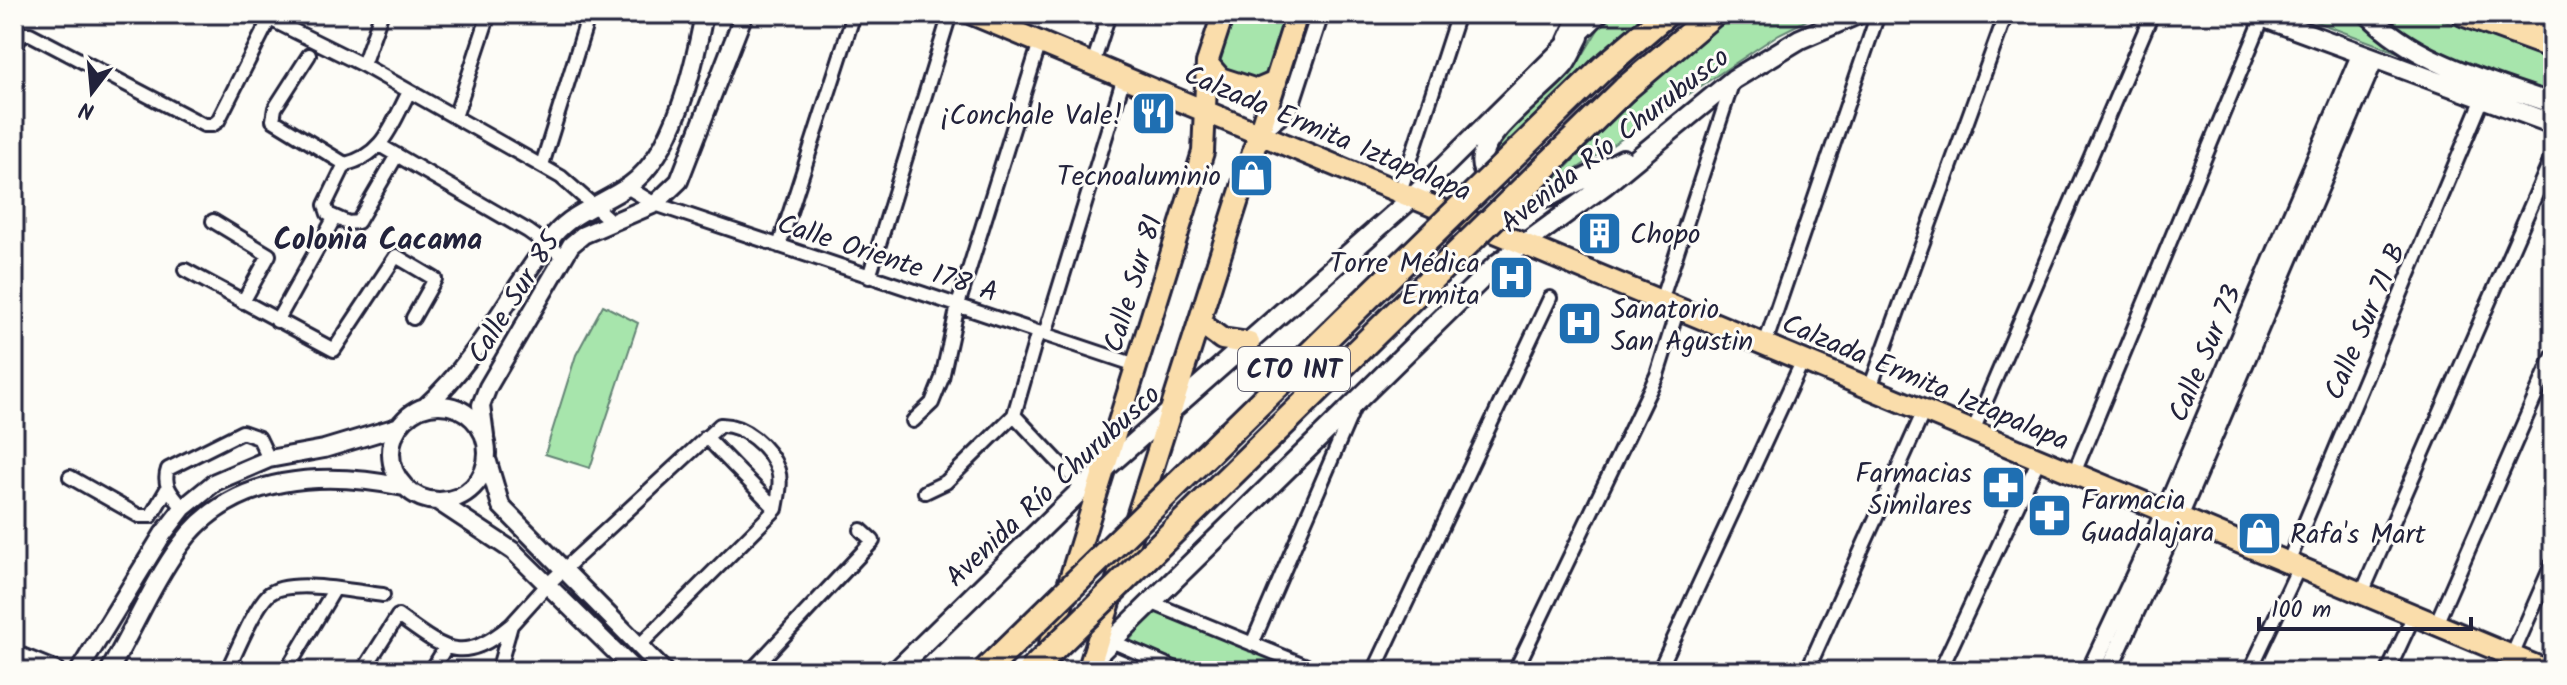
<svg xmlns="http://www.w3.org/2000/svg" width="2567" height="685" viewBox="0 0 2567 685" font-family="Kalam,sans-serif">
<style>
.green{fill:#a7e5ac;stroke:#648474;stroke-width:2}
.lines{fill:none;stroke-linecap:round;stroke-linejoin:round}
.minor-casing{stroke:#22223b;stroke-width:18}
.tertiary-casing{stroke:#22223b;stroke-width:22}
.secondary-casing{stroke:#22223b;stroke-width:24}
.primary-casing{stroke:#22223b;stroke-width:26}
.motorway-casing{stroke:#22223b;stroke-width:30}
.minor{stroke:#fdfcf7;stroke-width:12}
.tertiary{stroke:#fdfcf7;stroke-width:16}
.secondary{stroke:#fdfcf7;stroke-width:18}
.primary{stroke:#faddab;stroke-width:20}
.motorway{stroke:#faddab;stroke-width:24}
.motorway-bridge-casing{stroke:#22223b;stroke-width:30;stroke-linecap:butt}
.motorway-bridge{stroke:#faddab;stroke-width:24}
.labels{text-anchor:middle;stroke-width:6;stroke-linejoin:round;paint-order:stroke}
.shield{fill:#fdfcf7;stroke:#646373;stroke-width:2}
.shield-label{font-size:26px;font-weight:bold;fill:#22223b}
.poi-label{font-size:28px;fill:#22223b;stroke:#fdfcf7;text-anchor:end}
.street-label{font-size:28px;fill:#22223b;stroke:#fdfcf7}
.neighbourhood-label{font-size:30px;font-weight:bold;fill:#22223b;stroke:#fdfcf7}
</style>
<rect width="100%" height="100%" fill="#fdfcf7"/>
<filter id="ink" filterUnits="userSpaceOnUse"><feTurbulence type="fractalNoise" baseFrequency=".0125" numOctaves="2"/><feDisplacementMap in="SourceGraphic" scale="16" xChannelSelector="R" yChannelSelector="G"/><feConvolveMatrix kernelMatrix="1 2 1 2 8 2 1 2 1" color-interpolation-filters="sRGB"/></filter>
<g filter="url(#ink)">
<path class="green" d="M1228,14h59l-18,56 -15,13 -32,-11 -6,-19z
M1616,14h29l-154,146v-13l87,-84 21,-35z
M1735,14h84l-40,20 -237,158 114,-116z
M2295,14h130l128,46v35l-103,-39 -5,14z
M603,305l35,18 -48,145 -45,-14 31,-99z
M1156,607l154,64h-116l-67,-27z"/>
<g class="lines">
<defs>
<path id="minor" d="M270,19l93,46 198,112 51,45
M1565,40l12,-26
M14,49l8,-15h8l174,91h8l6,-4 54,-107
M309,55l-34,53 -2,12 72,44
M1093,64l16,-50
M363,65l18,-51
M455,117l34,-103
M381,146l147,85 35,25
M345,164l-20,41 3,9 20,9 10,-1 39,-67
M345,164c38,-8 47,-40 64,-72
M542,165l47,-151
M627,187l28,17 481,161
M1400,192l58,-178
M213,221l56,34 -26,47
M779,246l75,-232
M185,270l149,80 62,-94 39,23 -22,39
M869,277l81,-263
M1661,301l71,-217
M277,321l58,-104
M1045,334l79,-257
M1765,344l113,-330
M1870,388l136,-374
M1014,415l69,73
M913,421l19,-18 10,-25 16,-73 82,-263
M1973,431l179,-417
M706,437l70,72
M2074,473l189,-456
M70,477l69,39h12l16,-27
M925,492l21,-10 68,-67 24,-83
M183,508c-10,-13 -21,-22 -15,-39l74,-37 17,6 10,21
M2288,563l195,-465
M2362,593l191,-438
M1150,602l169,69
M2436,624l117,-268
M1111,641l70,30
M1252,644l100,-232
M639,646l137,-137
M2512,656l41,-94
M227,671c10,-20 26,-61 41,-76 20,-18 88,-3 115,0
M286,671l48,-81
M363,671l35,-55c47,34 63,50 113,9
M431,671l13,-21
M498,671l13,-46 37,-41 172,-159c23,-1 50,22 58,45 4,12 0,27 -2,39
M751,671l122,-130 -12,-11
M1374,671l176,-373
M1515,671l142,-296 21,-67
M1659,671l144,-311
M1807,671l117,-260
M1940,671l99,-212
M2250,671l49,-104
M2388,671l26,-56"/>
<path id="tertiary" d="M1258,133l31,-24 31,-95
M391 453a48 48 0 1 1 96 0a48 48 0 1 1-96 0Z
M426,406c54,-49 83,-114 128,-171 20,-24 51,-32 76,-50 45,-33 64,-118 74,-171
M485,436l-4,-31 7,-18 83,-142 12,-10 72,-31 24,-23 65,-167
M488,462l13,44 163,165
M439,502l74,49 122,120
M14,654l42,17
M79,671l84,-137 20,-26 32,-26 54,-23 55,-10 73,-22
M109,671c24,-41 44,-89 72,-127 52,-71 145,-73 223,-57
M2090,671l75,-160 196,-458
M2108,671l71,-154 196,-459"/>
<path id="secondary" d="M2254,14l299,110
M2368,14c49,50 121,67 185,90
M1579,37c-5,9 -9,20 -15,28 -19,24 -95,75 -81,105l65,27 75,-38
M1091,661l406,-397 108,-79 129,-106 66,-40 58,-25
M896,671l187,-183 329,-290 186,-184"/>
<path id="primary" d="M972,14l1576,657
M1207,63l13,15 37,12 19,-8
M1199,322l23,17 27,4
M1046,656l157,-504 4,-89 16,-49
M1088,671l209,-657"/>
<path id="motorway" d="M2465,14l88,32
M2534,14l19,7
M1603,68l63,-54
M1625,89l88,-75"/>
</defs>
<use href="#minor" class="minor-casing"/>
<use href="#tertiary" class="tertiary-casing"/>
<use href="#secondary" class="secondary-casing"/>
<use href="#primary" class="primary-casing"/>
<use href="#motorway" class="motorway-casing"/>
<use href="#minor" class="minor"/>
<use href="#tertiary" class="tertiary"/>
<use href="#secondary" class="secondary"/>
<use href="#primary" class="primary"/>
<use href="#motorway" class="motorway"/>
<defs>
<path id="motorway-bridge" d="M985,671l618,-603
M1031,671l594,-582"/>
</defs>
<use href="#motorway-bridge" class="motorway-bridge-casing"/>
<use href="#motorway-bridge" class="motorway-bridge"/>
</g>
</g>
<defs>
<symbol id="restaurant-square" viewBox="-11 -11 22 22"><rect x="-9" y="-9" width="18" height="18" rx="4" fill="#1f6fb2" stroke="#fdfcf7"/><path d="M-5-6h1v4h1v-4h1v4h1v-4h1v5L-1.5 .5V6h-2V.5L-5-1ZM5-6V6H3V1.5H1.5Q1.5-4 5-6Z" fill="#fff"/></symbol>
<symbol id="shop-square" viewBox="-11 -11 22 22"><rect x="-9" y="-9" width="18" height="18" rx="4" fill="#1f6fb2" stroke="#fdfcf7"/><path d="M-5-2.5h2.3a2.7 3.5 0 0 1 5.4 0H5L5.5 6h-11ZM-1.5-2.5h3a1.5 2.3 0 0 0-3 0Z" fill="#fff"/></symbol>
<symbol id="building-square" viewBox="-11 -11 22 22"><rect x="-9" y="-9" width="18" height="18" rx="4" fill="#1f6fb2" stroke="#fdfcf7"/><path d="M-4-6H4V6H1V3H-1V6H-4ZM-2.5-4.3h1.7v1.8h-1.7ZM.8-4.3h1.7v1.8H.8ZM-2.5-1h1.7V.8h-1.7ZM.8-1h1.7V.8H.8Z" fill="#fff"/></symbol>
<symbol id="hospital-square" viewBox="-11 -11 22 22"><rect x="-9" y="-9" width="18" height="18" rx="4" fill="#1f6fb2" stroke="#fdfcf7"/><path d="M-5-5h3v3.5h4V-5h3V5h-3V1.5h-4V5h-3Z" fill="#fff"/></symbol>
<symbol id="pharmacy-square" viewBox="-11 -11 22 22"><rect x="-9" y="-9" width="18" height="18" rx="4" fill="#1f6fb2" stroke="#fdfcf7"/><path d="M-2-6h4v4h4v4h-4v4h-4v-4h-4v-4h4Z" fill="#fff"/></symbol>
</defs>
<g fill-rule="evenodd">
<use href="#restaurant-square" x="1128" y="88" width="51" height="51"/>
<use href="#shop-square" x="1226" y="150" width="51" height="51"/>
<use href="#building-square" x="1574" y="208" width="51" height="51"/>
<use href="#hospital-square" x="1486" y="252" width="51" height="51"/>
<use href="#hospital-square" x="1554" y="298" width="51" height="51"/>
<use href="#pharmacy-square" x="1978" y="462" width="51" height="51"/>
<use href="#pharmacy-square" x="2024" y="490" width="51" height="51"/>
<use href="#shop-square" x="2234" y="508" width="51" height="51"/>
</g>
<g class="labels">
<rect class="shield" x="1238" y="347" width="112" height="44" rx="6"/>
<g class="shield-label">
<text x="1294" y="378">CTO INT</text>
</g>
<g class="poi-label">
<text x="1123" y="124">¡Conchale Vale!</text>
<text x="1221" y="185">Tecnoaluminio</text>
<text x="1630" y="243" text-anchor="start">Chopo</text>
<text x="1480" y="272">Torre Médica<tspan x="1480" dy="32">Ermita</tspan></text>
<text x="1611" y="318" text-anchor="start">Sanatorio<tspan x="1611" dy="32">San Agustin</tspan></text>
<text x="1972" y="482">Farmacias<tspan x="1972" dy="32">Similares</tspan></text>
<text x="2081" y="509" text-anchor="start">Farmacia<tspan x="2081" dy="32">Guadalajara</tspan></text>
<text x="2290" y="543" text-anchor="start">Rafa's Mart</text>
</g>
<g class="street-label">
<text transform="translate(1328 132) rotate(23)" y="10">Calzada Ermita Iztapalapa</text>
<text transform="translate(1614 139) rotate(-38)" y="10">Avenida Río Churubusco</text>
<text transform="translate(888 257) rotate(18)" y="10">Calle Oriente 178 A</text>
<text transform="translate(1132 283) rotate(-73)" y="10">Calle Sur 81</text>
<text transform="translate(513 297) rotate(-58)" y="10">Calle Sur 85</text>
<text transform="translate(2364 321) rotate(-67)" y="10">Calle Sur 71 B</text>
<text transform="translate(2204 353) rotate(-67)" y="10">Calle Sur 73</text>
<text transform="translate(1926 381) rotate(23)" y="10">Calzada Ermita Iztapalapa</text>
<text transform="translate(1052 485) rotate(-43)" y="10">Avenida Río Churubusco</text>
</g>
<g class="neighbourhood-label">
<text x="378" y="249">Colonia Cacama</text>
</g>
</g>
<rect width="2567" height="685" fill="none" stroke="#fdfcf7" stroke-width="48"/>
<rect x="24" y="24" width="2519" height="637" fill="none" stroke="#22223b" stroke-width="3" filter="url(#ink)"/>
<g transform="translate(92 92) rotate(196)" stroke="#fdfcf7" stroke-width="6" paint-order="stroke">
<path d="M0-6L14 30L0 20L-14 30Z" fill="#22223b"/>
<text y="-12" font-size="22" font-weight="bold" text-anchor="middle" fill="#22223b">N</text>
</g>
<path d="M2259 617v12h212v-12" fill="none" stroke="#22223b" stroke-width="4"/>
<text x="2271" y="617" font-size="24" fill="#22223b" stroke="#fdfcf7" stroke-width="6" paint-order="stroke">100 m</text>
</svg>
